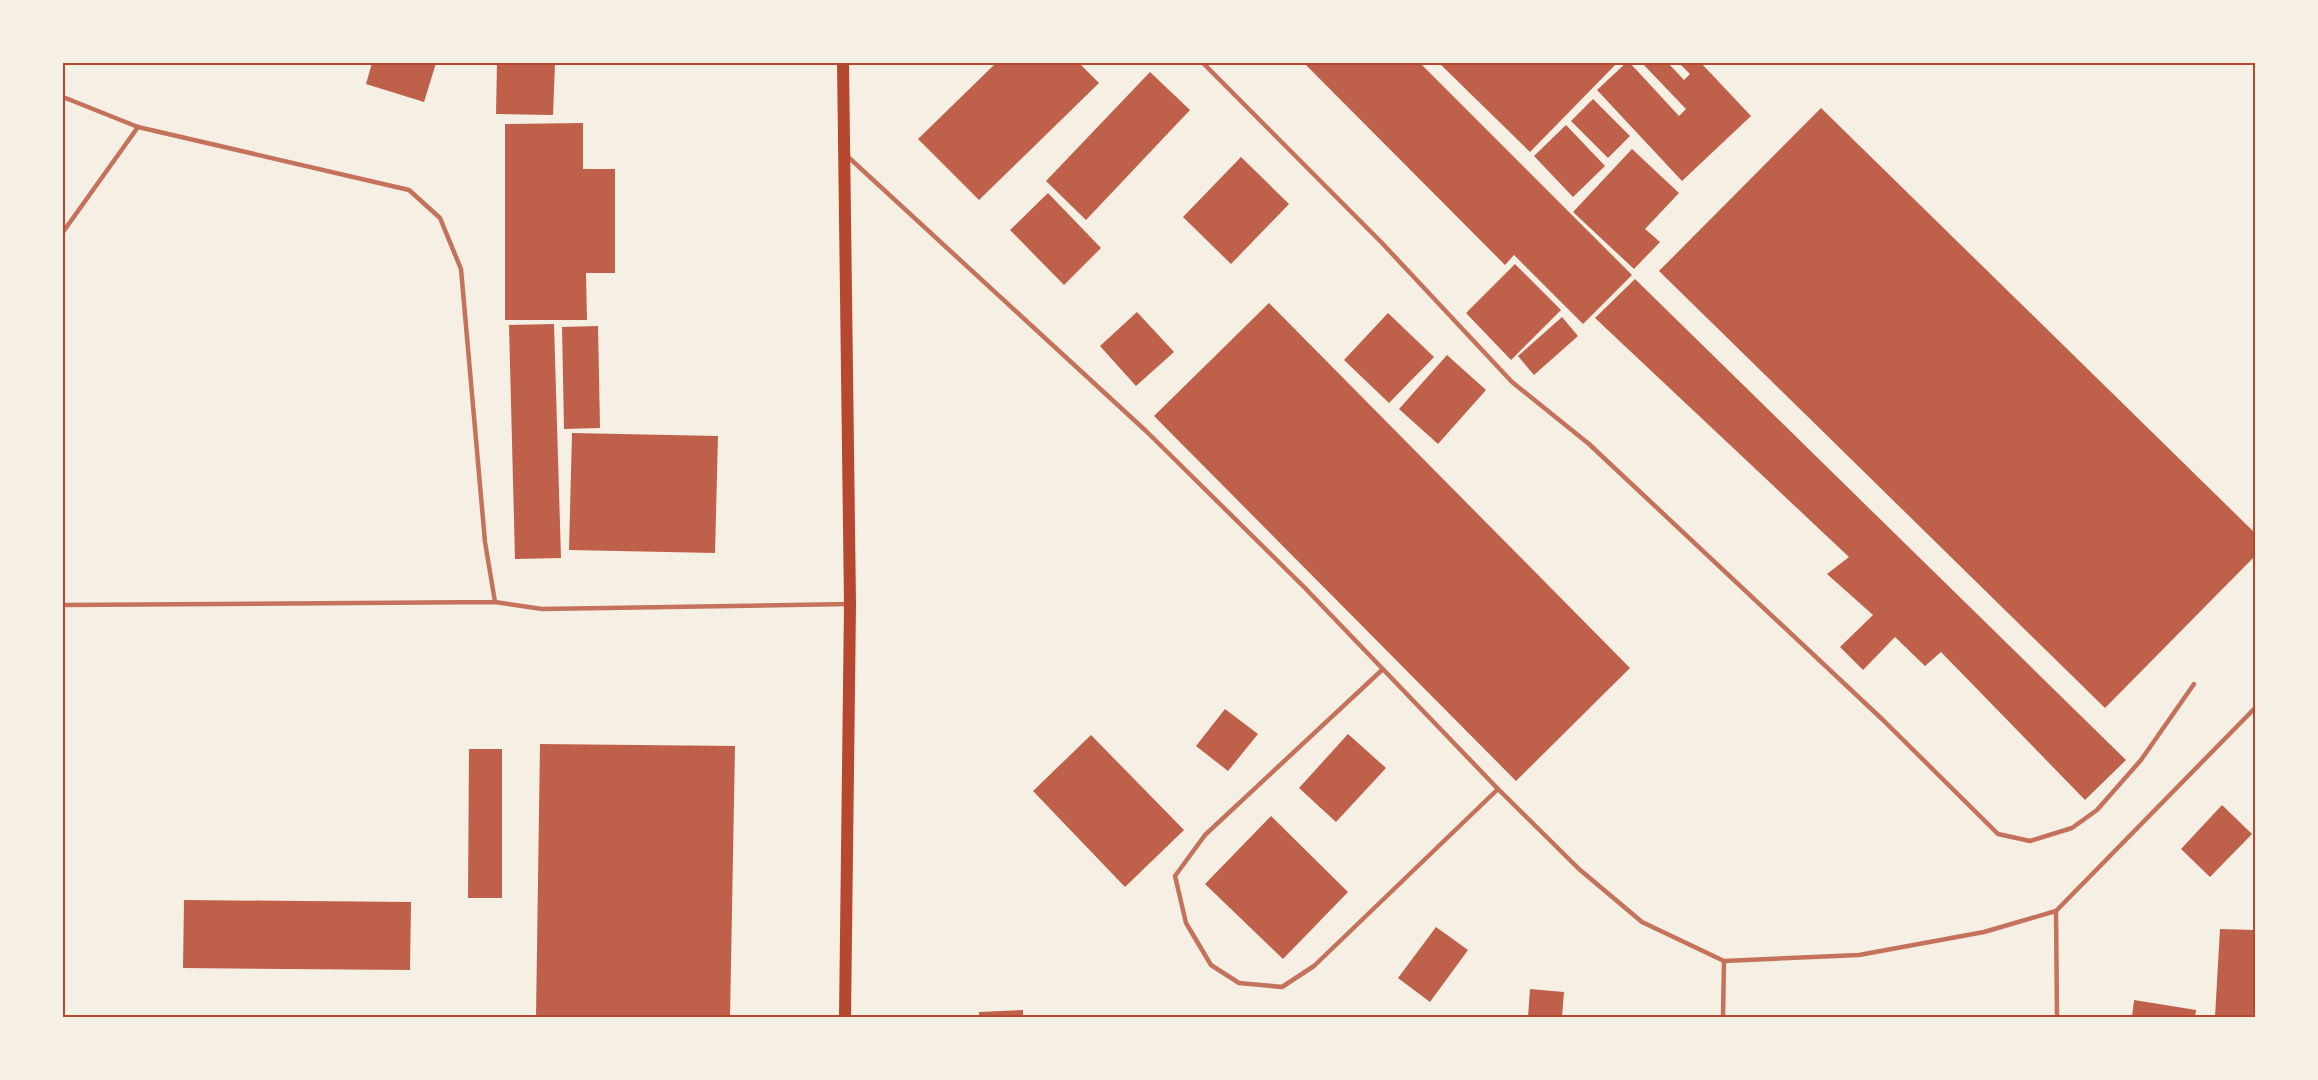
<svg xmlns="http://www.w3.org/2000/svg" width="2318" height="1080" viewBox="0 0 2318 1080" font-family="'Work Sans',sans-serif">
<style>
.building{fill:#bf614a}
.lines{fill:none;stroke-linecap:round;stroke-linejoin:round}
.service{stroke:#c5725c;stroke-width:4.5}
.secondary{stroke:#b5482f;stroke-width:12}
.neatline{fill:none;stroke:#b5482f;stroke-width:2}
</style>
<rect width="100%" height="100%" fill="#f6efe4"/>
<path class="building" d="M372,63h64l-12,39 -58,-18z
M497,63h58l-2,52 -57,-1z
M996,63h83l20,20 -120,117 -61,-61z
M1304,63h116l212,212 -49,49 -69,-69 -9,10z
M1439,63h178l-87,89z
M1626,63h4l49,53 7,-7 -44,-46h26l16,17 6,-6 -11,-11h22l50,53 -69,65 -85,-91z
M1150,72l40,38 -104,110 -40,-39z
M1593,99l37,37 -22,22 -37,-37z
M1821,108l434,425v23l-150,152 -446,-437z
M583,123v46h32v104h-29l1,47h-82v-196z
M1566,125l39,41 -32,31 -39,-41z
M1632,149l47,44 -34,36 15,13 -26,27 -61,-57z
M1241,157l48,47 -58,60 -48,-47z
M1048,193l53,55 -37,37 -54,-55z
M1515,264l46,46 -50,50 -45,-47z
M1635,279l491,481 -41,40 -144,-148 -16,14 -30,-29 -32,33 -23,-23 33,-32 -46,-41 22,-17 -254,-239z
M1269,303l361,365 -114,113 -362,-365z
M1137,312l37,40 -38,34 -36,-40z
M1388,313l46,44 -45,46 -45,-43z
M1562,317l16,19 -44,39 -16,-19z
M554,324l7,234 -46,1 -6,-234z
M598,326l2,102 -36,1 -2,-102z
M1447,355l39,35 -48,54 -39,-35z
M572,433l146,3 -3,117 -146,-3z
M1225,709l33,25 -30,37 -32,-25z
M1348,734l38,34 -50,54 -37,-34z
M1091,735l93,95 -59,57 -92,-96z
M540,744l195,2 -5,271h-194z
M469,749h33v149h-34z
M2222,805l30,29 -42,43 -29,-28z
M1271,816l77,76 -65,67 -78,-75z
M184,900l227,2 -1,68 -227,-2z
M1436,927l32,23 -38,52 -32,-24z
M2220,929l35,1v87h-40z
M1530,989l34,3 -2,25h-34z
M2134,1000l62,10 -1,7h-63z
M1023,1010v7h-44v-5z"/>
<g class="lines">
<path class="service" d="M1203,63l179,180 130,139 77,62 294,276 115,114 32,7 42,-13 25,-18 44,-50 53,-76
M63,97l75,30 271,63 31,28 21,51 24,273 10,60
M846,155l300,276 159,157 193,201 81,80 63,53 82,39 135,-6 125,-23 72,-21 199,-203
M63,232l75,-105
M63,605l432,-3 47,7 308,-5
M1383,669l-178,166 -30,41 11,47 25,42 28,18 43,4 32,-21 184,-177
M2056,911l1,106
M1723,1017l1,-56"/>
<path class="secondary" d="M843,63l7,541 -5,413"/>
</g>
<rect width="2318" height="1080" fill="none" stroke="#f6efe4" stroke-width="129"/>
<rect x="64" y="64" width="2190" height="952" class="neatline"/>
</svg>
